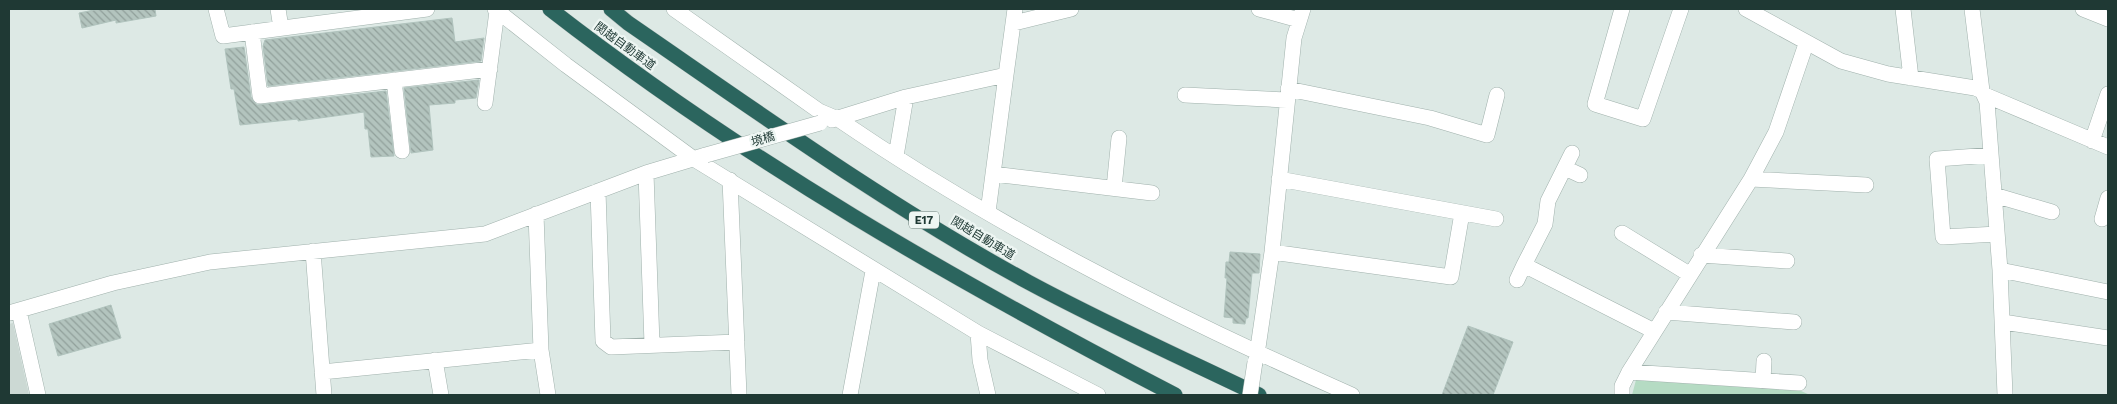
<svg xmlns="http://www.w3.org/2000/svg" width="2117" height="404" viewBox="0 0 2117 404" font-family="'Work Sans','Noto Sans JP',sans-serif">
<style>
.built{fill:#ccd9d4}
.park{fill:#b5dbc3}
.building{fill:url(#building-back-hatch);stroke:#b0c3bd}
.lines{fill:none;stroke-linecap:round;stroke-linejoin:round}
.minor-casing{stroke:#a0b1ac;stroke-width:16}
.highway-casing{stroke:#bcc4c2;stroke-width:16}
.minor{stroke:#fff;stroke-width:15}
.highway{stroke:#2b655e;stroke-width:15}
.minor-bridge-casing{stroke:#a0b1ac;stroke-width:16;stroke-linecap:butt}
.minor-bridge{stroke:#fff;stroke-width:15}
.labels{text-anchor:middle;stroke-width:4.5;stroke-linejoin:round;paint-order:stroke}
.shield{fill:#eef6f3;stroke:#5d726d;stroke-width:1}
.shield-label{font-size:11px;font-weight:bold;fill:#1f3934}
.street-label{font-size:12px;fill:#1f3934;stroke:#eef6f3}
</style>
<defs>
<pattern id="building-back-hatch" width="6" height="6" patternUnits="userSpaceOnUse" patternTransform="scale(1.25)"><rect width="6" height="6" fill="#b3c4be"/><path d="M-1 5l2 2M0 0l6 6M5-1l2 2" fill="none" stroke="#91a09b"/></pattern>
</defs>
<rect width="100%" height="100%" fill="#dde9e5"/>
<path class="built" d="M13,323l16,72h-20v-71z"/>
<path class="park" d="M1636,380l165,11 9,4h16h-194z"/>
<path class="building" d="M99,9h56l1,7 -40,7v-3l-34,8 -3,-15z
M452,18l3,24 29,-4 -3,23 -213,25 -5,-40 2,-6z
M244,47l7,50 6,8 129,-14 8,65 -23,1 -3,-28h-3l-1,-17 -66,9v-2l-58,6 -6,-36h-3l-6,-40z
M479,80l-3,18 -21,2v3l-26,2 4,45 -22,3 -7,-65z
M1230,252l30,2 -1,19h-7l-4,45h-2l-1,6 -12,-1v-5l-9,-1 3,-39h-2l1,-16h3z
M111,305l10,33 -63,18 -9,-32z
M1468,326l45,16 -20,53h-51z"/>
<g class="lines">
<defs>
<path id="minor" d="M216,9l7,27 204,-27
M278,9l3,19
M495,9l71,56 128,94 284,174 120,62
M674,9l145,102 19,8c160,109 336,198 514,276
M1259,9l40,11
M1622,9l-27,95 48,15 38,-110
M1746,9l95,52 47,13 87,14 7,3 5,11 13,168 5,125
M1903,9l8,69
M1972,9l10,82
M2083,9l25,10
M1014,23l57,-14
M252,32l8,64 230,-27
M394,80l8,71
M1288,89l142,29 57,17 10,-40
M1185,95l102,5
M1985,95l123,52
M485,103l12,-92
M832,120l74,-23 100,-22 9,-66
M2092,141l16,-47
M1572,153l-24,48 -3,23 -21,41 130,66
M1991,155l-54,4 6,78 54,-3
M896,156l10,-59
M1565,168l15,7
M646,173l6,171
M993,174l159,19
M1279,179l217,40
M1751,179l115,6
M730,180l9,215
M1114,188l5,-50
M598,191l5,150 8,6 126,-5
M1994,195l58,17
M988,212l18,-137
M536,214l5,136 7,45
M2102,219l6,-21
M1622,233l67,41
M313,251l11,144
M1272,252l179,25 11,-64
M1701,255l86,6
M2000,270l108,22
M1517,280l7,-15
M19,311l19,84
M1666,312l128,10
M9,313l104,-30 97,-21 275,-28 161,-61 60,-18
M2003,322l105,16
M978,333l2,27 8,35
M435,360l6,35
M1256,361l16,-109 22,-214 9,-29
M322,372l219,-22
M1629,372l170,11
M1763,381l1,-20
M850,395l23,-124
M1622,395v-9l7,-14 122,-193 25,-47 30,-88"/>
<path id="highway" d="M550,9c197,153 405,272 625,386
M611,9l17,14c131,90 260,183 400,259 76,41 154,76 231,113"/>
</defs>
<use href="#minor" class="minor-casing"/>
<use href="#highway" class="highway-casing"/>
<use href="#minor" class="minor"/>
<use href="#highway" class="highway"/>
<defs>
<path id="minor-bridge" d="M706,155l114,-32
M1250,395l5,-33"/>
</defs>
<use href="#minor-bridge" class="minor-bridge-casing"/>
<use href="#minor-bridge" class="minor-bridge"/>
</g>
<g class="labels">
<rect class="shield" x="909" y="211.5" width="30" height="17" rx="4"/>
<g class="shield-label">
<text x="924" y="224">E17</text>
</g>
<g class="street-label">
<text transform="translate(625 46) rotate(36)" y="4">関越自動車道</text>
<text transform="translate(763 139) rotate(-16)" y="4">境橋</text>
<text transform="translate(983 238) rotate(31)" y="4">関越自動車道</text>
</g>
</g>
<rect width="2117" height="404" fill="none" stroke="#1f3934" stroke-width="20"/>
</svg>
